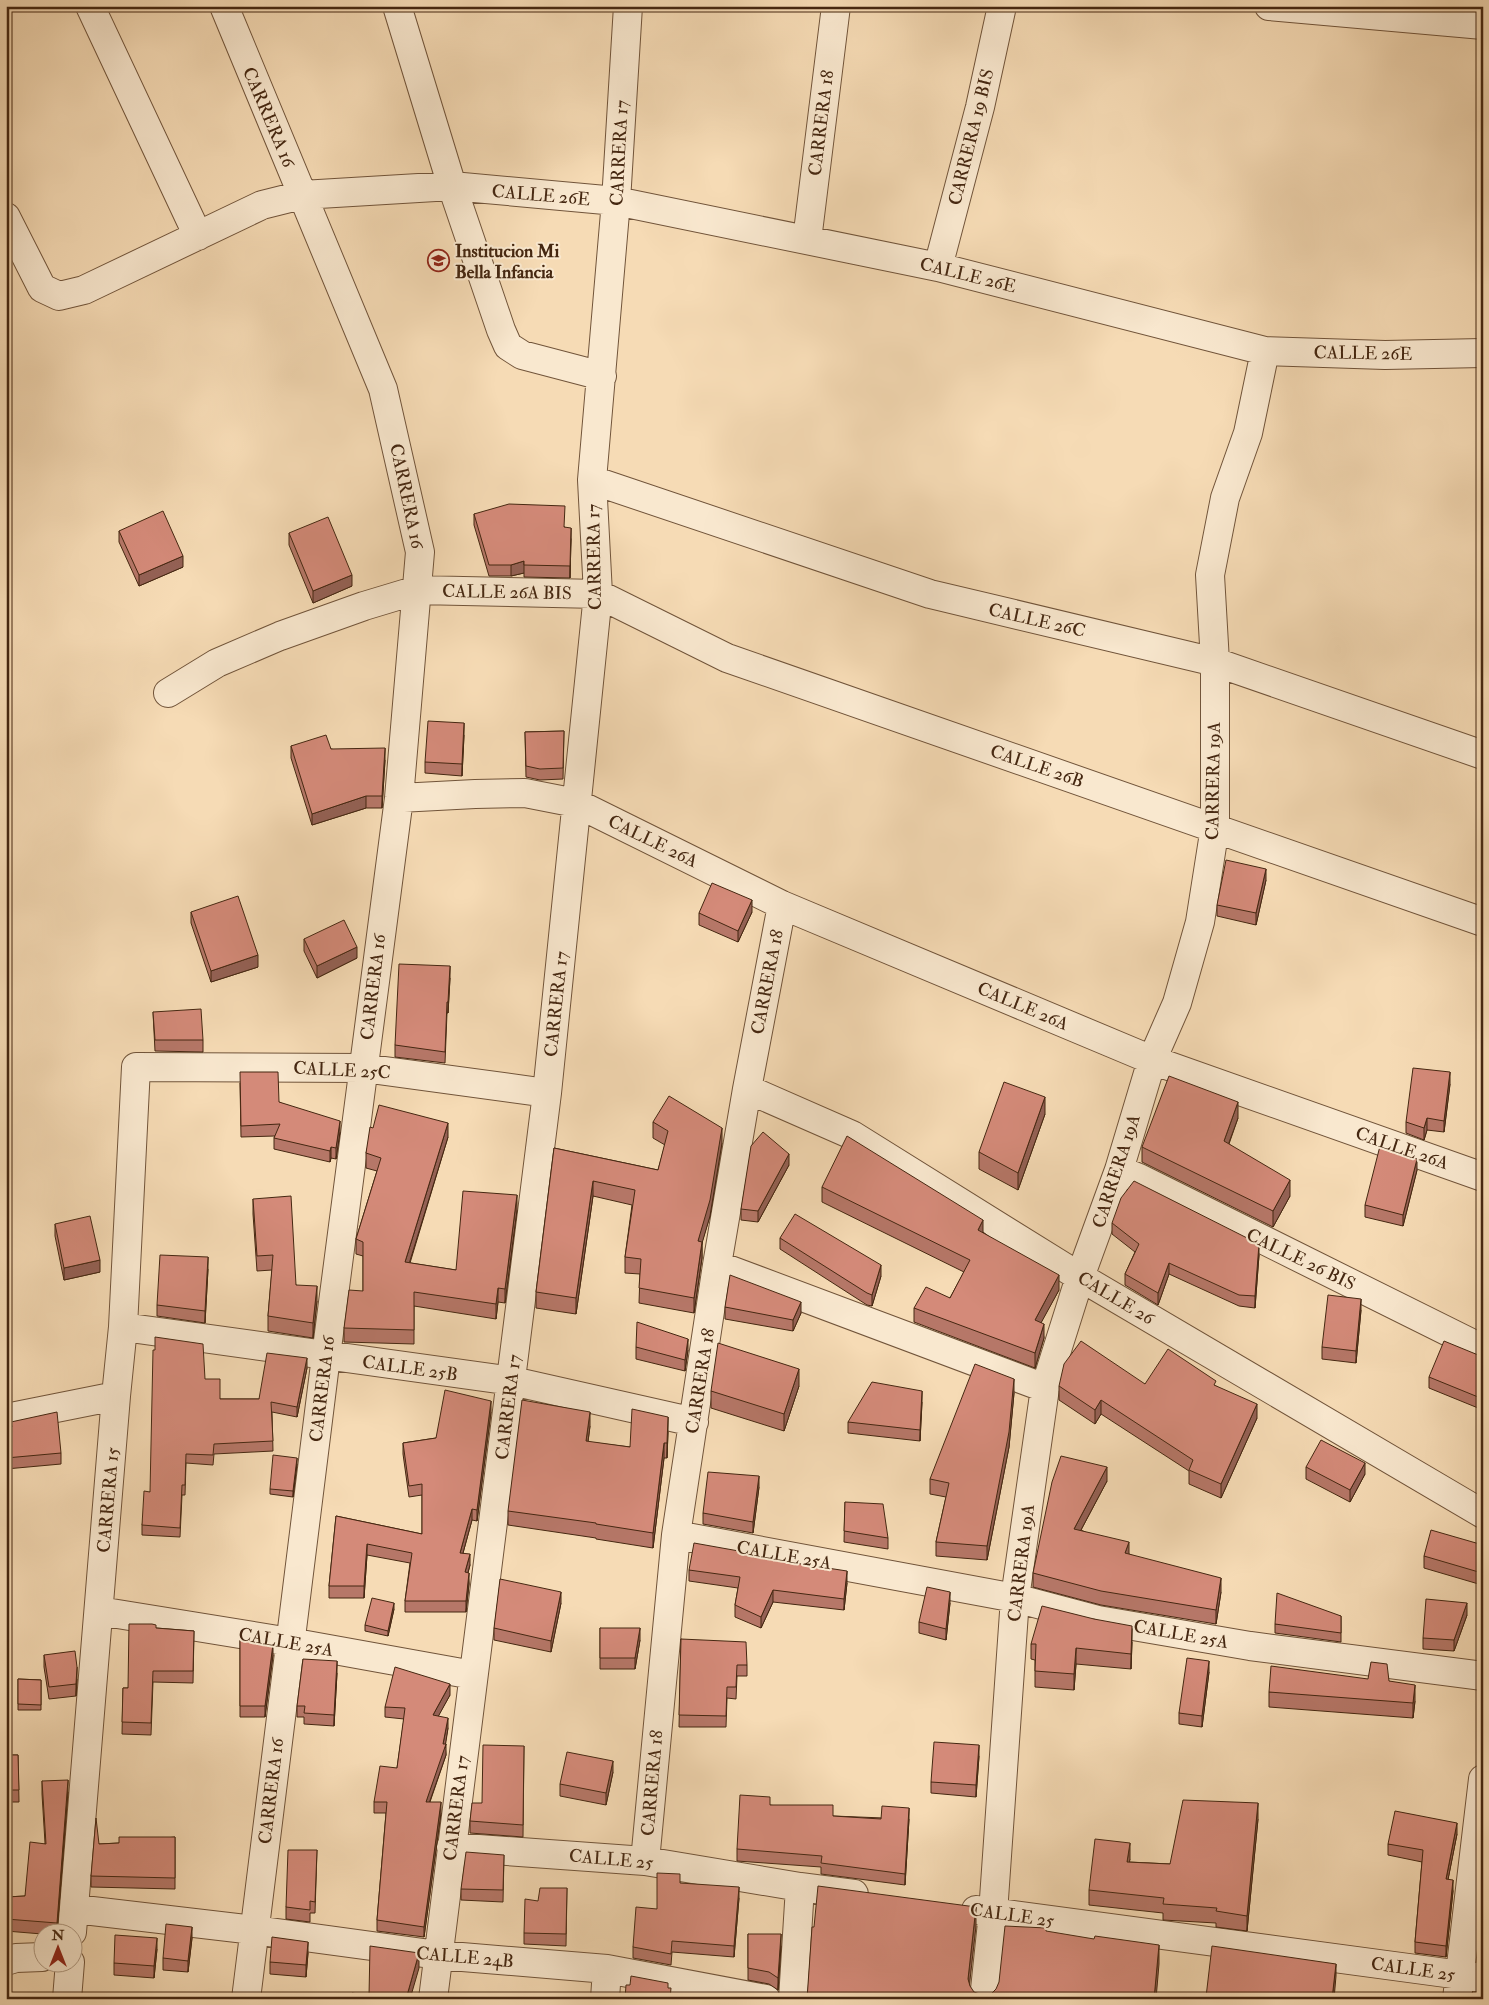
<svg xmlns="http://www.w3.org/2000/svg" width="1489" height="2005" viewBox="0 0 1489 2005" font-family="'IM FELL Double Pica',serif">
<style>
.lines{fill:none;stroke-linecap:round;stroke-linejoin:round}
.minor-casing{stroke:#71543a;stroke-width:30}
.minor{stroke:#f9e8cf;stroke-width:28}
.wall{fill:#b67768;stroke:#452711}
.shaded-wall{fill:#946155;stroke:#452711}
.building{fill:#d48a79;stroke:#452711}
.labels{text-anchor:middle;stroke-width:4;stroke-linejoin:round;paint-order:stroke}
.street-label{font-size:18px;fill:#452711;stroke:#f9e8cf}
.poi-label{font-size:18px;font-weight:bold;fill:#452711;stroke:#f9e8cf;text-anchor:start}
</style>
<rect width="100%" height="100%" fill="#f6dbb5"/>
<filter id="stains"><feTurbulence type="fractalNoise" baseFrequency=".004" numOctaves="4"/><feColorMatrix values="0 0 0 0 .2 0 0 0 0 .09 0 0 0 0 .02 0 0 0 .5 -.17"/></filter>
<radialGradient id="worn" r=".72"><stop offset=".6" stop-color="#630" stop-opacity="0"/><stop offset="1" stop-color="#630" stop-opacity=".3"/></radialGradient>
<g class="lines">
<defs>
<path id="minor" d="M90,6l108,230
M224,6l159,383 37,163 -21,246 -73,558 -80,643
M397,6l55,180 49,144 7,16 14,9 80,21
M1269,6l214,19
M6,217l36,71 17,8 25,-6 178,-85 40,-10 150,-9 164,15 322,66 327,84 120,4 98,-2
M807,240l29,-234
M938,267l42,-160 22,-101
M592,480l338,114 285,68 268,93
M168,693l49,-30 63,-27 84,-30 53,-16 181,4 129,64 756,264
M399,798l76,-4 50,-1 51,10 206,102 370,155 331,117
M747,1089l105,46 228,142 403,237
M1119,1170l20,8 344,171
M717,1265l328,123
M123,1327l389,54 182,41
M6,1418l110,-22
M676,1535l339,63 83,22 152,26 233,30
M99,1611l191,31 183,33
M451,1847l194,14 155,26 54,7
M645,1861l31,-326 41,-270 30,-176 35,-184
M75,1909l179,21 184,25 169,14 159,30
M976,1910l507,68
M72,1932l44,-536 7,-69 13,-260 227,1 184,25
M6,1961l10,-3 26,-1
M67,1999l3,-37
M433,1999l114,-906 51,-499 -6,-114 24,-279 12,-195
M605,1999l2,-30
M793,1999l7,-112
M984,1999l9,-86 22,-315 30,-210 35,-111 39,-107 33,-110 25,-57 23,-81 15,-95v-165l-5,-87 15,-77 23,-65 17,-82
M1457,1999l26,-220"/>
</defs>
<use href="#minor" class="minor-casing"/>
<use href="#minor" class="minor"/>
</g>
<path class="wall" d="M474,514l91,13 6,12 -1,39 -46,-1v-4l-13,3h-22l-15,-51z
M119,531l64,36 -44,19 -20,-44z
M289,533l63,53 -39,17 -24,-58z
M564,731l-1,48 -23,1 -14,-3 -1,-45z
M464,735l-2,41 -37,-3v-11z
M291,746l40,3 54,11 -3,48h-16l-54,17 -21,-67z
M1266,880l-10,45 -39,-9v-11z
M191,912l67,55 -47,15 -20,-59z
M752,912l-14,30 -39,-17v-12z
M304,939l53,19 -40,20 -13,-27z
M450,978l-2,35h-1l-2,50 -50,-6v-12z
M153,1012l50,28v12l-48,-1z
M240,1083l100,49 -4,27 -5,-1 -1,4 -56,-13v-11l1,-2 -34,1z
M1450,1084l-6,48 -17,-2 -3,10 -18,-7v-11z
M1045,1114l-27,76 -39,-21v-17z
M1238,1118l-9,26 61,52 -17,31 -131,-65v-15z
M653,1122l69,21 -12,73 -8,26v16l-8,55 -55,-10 1,-29 -15,-1v-16l7,-52 -39,-9 -17,118 -40,-6v-16l18,-144 104,22 7,-25 -12,-7z
M373,1128l75,9 -38,126 46,7 61,-60 -12,93 -7,-1 -2,17 -82,-13v38l-70,-2v-14l19,-37v-35l-7,-2v-15l21,-68 -11,-3v-15z
M789,1165l-31,57 -17,-2v-11z
M1417,1170l-14,56 -38,-9v-12z
M822,1187l161,45 76,58 -18,32 3,16 -9,30 -121,-46v-14l36,-10 14,-26 -142,-70z
M253,1199l43,86 21,16 -4,37 -45,-7v-15l4,-46 -15,1 -4,-57z
M1112,1223l147,32 -4,53 -16,-2 -70,-32 -11,31 -33,-20v-11l10,-22 -23,-18z
M55,1224l45,48 -36,8 -9,-44z
M780,1238l101,38 -9,30 -5,-1 -87,-56z
M208,1269l-3,54 -48,-7v-11z
M725,1307l76,6 -8,18 -68,-12z
M1361,1310l-5,53 -34,-4v-12z
M636,1347l52,3 -3,21 -49,-12z
M1483,1357v53l-54,-22v-11z
M307,1368l-10,49 -25,-5 1,39 -59,3 -1,11 -27,-2 -1,32h-3l-2,42 -38,-2v-10l8,-33 55,-113 15,20h39z
M1145,1384l71,2 41,32 -36,80 -32,-14v-13l-88,-57 -6,10 -36,-24v-14z
M799,1386l-15,45 -73,-23v-17z
M1014,1393l-5,54 -22,113 -51,-4v-14l10,-45 -16,-3v-15z
M922,1402l-2,39 -72,-8v-11z
M491,1412l-14,109 -5,-1 -9,33 7,12 -2,8 1,11 -3,28h-61v-11l5,-38 -43,-8 -3,43h-35v-12l7,-70 86,18v-39l-13,2 -6,-43v-11l33,-5z
M11,1422l50,31v11l-55,5v-42h5z
M590,1426l-2,16 42,5 38,-15 -1,26h-3l-11,90 -57,-9v-1l-88,-13v-14z
M297,1464l-4,33 -23,-3v-5z
M1306,1467l59,7 -15,28 -44,-23z
M1107,1481l-26,49 48,24 92,38 -5,32 -115,-19 -68,-18v-14z
M759,1487l-6,46 -50,-9v-11z
M845,1502l43,36v11l-44,-7z
M1483,1545v37l-1,3 -58,-17v-12z
M750,1557l97,26 -3,27 -71,-8 -12,26 -26,-11v-12l3,-17 -49,-7v-11z
M561,1603l-10,49 -57,-12v-12z
M950,1603l-4,37 -27,-7v-11z
M394,1609l-6,27 -23,-5v-6z
M1467,1615l-13,36 -31,-2v-11z
M1341,1616v26l-66,-9v-9z
M1094,1619l38,23 -1,27 -55,-5 -2,26 -39,-3v-27l-4,-1v-15z
M156,1628l38,3 -1,52 -40,-1 -2,53 -29,-1 1,-46h5z
M600,1628l40,12 -5,29h-35z
M681,1639l66,26v11h-10l-1,23 -9,-1 -1,29h-47z
M240,1640l33,15 -8,62h-25z
M44,1655l33,24 -1,17 -27,3 -5,-32z
M1209,1672l-7,55 -23,-3v-11z
M337,1673l-3,53 -30,-2v-7h-7v-11z
M18,1679l23,1v30h-23z
M1389,1681l26,20 -2,17 -144,-11v-15z
M450,1695l-12,21 10,12 -3,16 1,11 -16,47 11,11 -17,124 -47,-6v-11l9,-107h-12v-11l23,-34 7,-49 -19,-2v-10z
M524,1746l-1,91 -53,-4v-12l12,-18z
M6,1755h12l1,47h-13z
M979,1756l-3,41 -45,-4v-11z
M613,1772l-7,33 -46,-9v-12z
M42,1781l26,11 -11,140h-15v2l-36,-3v-34l19,-1 20,-53 -3,-49z
M770,1805l63,11 76,3 -4,66 -84,-11v-7l-84,-6v-12z
M1258,1819l-11,112 -31,-4v-4l-53,-3v-7l-74,-8v-15l41,-31 -1,3 41,2z
M1457,1834l-9,45 5,12 -7,66 -31,-4v-11l7,-80 -34,-7v-11z
M175,1837v52l-84,-2v-11l8,-32 20,-1z
M317,1850l-2,63h-5v9l-24,-3v-12z
M504,1855l-1,47 -42,-2v-11z
M680,1883l59,15 -5,59 -62,-5 -1,13 -38,-7v-11l24,-38z
M567,1888l-1,58 -42,-2v-11z
M748,1934l33,12 -3,44 -9,-6 -21,-4z
M192,1938l-4,34 -25,-2v-12z
M157,1949l-3,29 -40,-3v-12z
M308,1953l-2,24 -36,-3v-12z"/>
<path class="shaded-wall" d="M571,528v11l-1,39v-12z
M183,556v11l-44,19v-11z
M524,561v12l-13,3v-11z
M352,575v11l-39,17v-12z
M464,723v12l-2,41v-12z
M385,748v12l-3,48v-12z
M366,796v12l-54,17v-11z
M1266,869v11l-10,45v-12z
M752,900v12l-14,30v-11z
M357,947v11l-40,20v-12z
M258,955v12l-47,15v-11z
M450,966v12l-2,35v-11z
M1450,1072v12l-6,48v-11z
M1045,1097v17l-27,76v-17z
M1238,1102v16l-14,38v-15z
M1427,1118v12l-3,10v-12z
M340,1121v11l-4,27v-11z
M448,1123v14l-43,140v-15z
M722,1128v15l-12,73 -12,41v-16z
M331,1147v11l-1,4v-11z
M789,1154v11l-31,57v-11z
M1417,1159v11l-14,56v-11z
M1290,1180v16l-17,31v-16z
M593,1181v15l-17,118v-16z
M517,1195v15l-12,93v-14z
M983,1220v15l-5,-5z
M702,1242v16l-8,55v-15z
M1259,1244v11l-4,53v-12z
M208,1257v12l-3,54v-12z
M100,1260v12l-36,8v-12z
M1169,1263v11l-11,31v-12z
M881,1265v11l-9,30v-11z
M1059,1275v15l-24,44v-14z
M317,1286v15l-4,37v-15z
M498,1288v14l-2,17v-15z
M1361,1299v11l-5,53v-12z
M801,1302v11l-8,18v-11z
M1044,1324v14l-9,30v-15z
M688,1339v11l-3,21v-11z
M307,1358v10l-10,49v-10z
M799,1369v17l-15,45v-17z
M1014,1379v14l-5,54 -22,113v-14z
M922,1391v11l-2,39v-11z
M1101,1400v14l-6,10v-14z
M491,1401v11l-14,109v-11z
M1257,1404v14l-36,80v-14z
M590,1412v14l-4,30v-15z
M668,1417v15l-1,26v-15z
M664,1443v15l-11,90v-15z
M297,1458v6l-4,33v-6z
M1365,1463v11l-15,28v-12z
M1107,1467v14l-33,62v-14z
M759,1476v11l-6,46v-11z
M472,1509v11l-12,44v-11z
M1129,1542v14l-4,-3z
M367,1544v11l-3,43v-12z
M470,1554v11l-5,18v-11z
M1483,1570v12l-1,3v-12z
M847,1571v12l-3,27v-11z
M469,1573v11l-3,28v-11z
M1221,1578v14l-5,32v-14z
M773,1590v12l-12,26v-11z
M561,1592v11l-10,49v-11z
M950,1592v11l-4,37v-11z
M394,1603v6l-6,27v-5z
M1467,1603v12l-13,36v-11z
M1132,1626v16l-1,27v-15z
M640,1628v12l-5,29v-11z
M273,1644v11l-8,62v-11z
M1076,1648v16l-2,26v-16z
M337,1661v12l-3,53v-11z
M1209,1661v11l-7,55v-11z
M77,1667v12l-1,17v-12z
M450,1684v11l-17,31v-11z
M1415,1685v16l-2,17v-15z
M448,1718v10l-3,20 1,-4v11l-20,57v-10l17,-58z
M979,1745v11l-3,41v-12z
M613,1761v11l-7,33v-12z
M68,1780v12l-11,140v-9z
M441,1802v11l-17,124v-10z
M1258,1803v16l-11,112v-15z
M909,1808v11l-4,66v-11z
M1457,1823v11l-11,56v-11z
M1130,1843v16l-3,18v-15z
M1453,1880v11l-7,66v-11z
M739,1887v11l-5,59v-11z
M976,1907v19l-8,72v-19z
M192,1927v11l-4,34v-11z
M781,1934v12l-3,44v-12z
M157,1938v11l-3,29v-12z
M308,1942v11l-2,24v-12z
M1159,1945v19l-3,35h-2z
M419,1953v15l-9,31h-4z
M1336,1964v12l-2,23h-2z"/>
<path class="building" d="M509,504l56,2 -1,21 7,1 -1,38 -46,-1v-4l-13,4h-22l-15,-51z
M163,511l20,45 -44,19 -20,-44z
M328,517l24,58 -39,16 -24,-58z
M428,721l36,2 -2,41 -37,-2z
M564,731l-1,37 -23,1 -14,-3 -1,-34z
M326,735l5,14 54,-1 -3,48h-16l-54,18 -21,-68z
M1226,860l40,9 -10,44 -39,-8z
M712,883l40,17 -14,31 -39,-18z
M238,896l20,59 -47,16 -20,-59z
M344,920l13,27 -40,19 -13,-27z
M399,964l51,2 -2,36h-1l-2,50 -50,-7z
M201,1009l2,31h-48l-2,-28z
M1413,1068l37,4 -6,49 -17,-3 -3,10 -18,-6z
M240,1072h38l1,30 61,19 -4,27 -5,-1 -1,4 -56,-13 6,-14 -39,2z
M1169,1076l69,26 -14,39 66,39 -17,31 -131,-64z
M1004,1082l41,15 -27,76 -39,-21z
M669,1096l53,32 -12,72 -12,41 4,1 -8,56 -55,-10 2,-29 -16,-2 10,-67 -42,-9 -17,117 -40,-6 18,-144 104,22 10,-39 -15,-9z
M379,1105l69,18 -43,139 51,8 7,-79 54,4 -12,94 -7,-1 -2,16 -82,-12v38l-70,-2 5,-38 14,1v-49l-7,-3 25,-81 -15,-5 4,-26 3,1z
M763,1132l26,22 -31,57 -17,-2 10,-63z
M847,1136l136,84 -5,10 81,45 -24,45 9,4 -9,29 -121,-45 12,-21 24,11 20,-38 -148,-73z
M1380,1146l37,13 -14,56 -38,-10z
M1134,1181l125,63 -4,52 -16,-1 -70,-32 -11,30 -33,-19 14,-30 -27,-21 9,-25z
M291,1196l5,89 21,1 -4,37 -45,-7 5,-61 -16,1 -4,-57z
M795,1214l86,51 -9,30 -5,-2 -87,-55z
M90,1216l10,44 -36,8 -9,-44z
M160,1255l48,2 -3,54 -48,-6z
M730,1275l71,27 -8,18 -68,-13z
M1328,1295l33,4 -5,52 -34,-4z
M637,1322l51,17 -3,21 -49,-13z
M155,1337l48,7 2,35h15v20h39l8,-46 40,5 -10,49 -26,-5 2,39 -59,3 -1,11 -27,-1 -1,31h-3l-2,43 -38,-3 2,-34 6,1 3,-142h2z
M1081,1341l64,43 23,-35 48,32 -2,4 43,19 -36,80 -32,-14 4,-10 -92,-60 -6,10 -36,-24 5,-22z
M1444,1341l39,16v42l-54,-22z
M718,1343l81,26 -15,45 -73,-23z
M975,1364l39,15 -5,53 -22,114 -51,-4 13,-59 -19,-4z
M872,1382l50,9 -2,39 -72,-8z
M445,1390l46,11 -14,109 -5,-1 -12,44 10,1 -5,18 4,1 -3,28h-61l7,-48 -45,-9 -3,42h-35l7,-70 86,18v-50l-13,2 -6,-43 33,-5z
M522,1400l68,12 -4,29 44,6 2,-38 36,8 -1,26h-3l-11,90 -57,-9v-1l-88,-12z
M57,1412l4,41 -55,5v-31h6l-1,-5z
M1321,1440l44,23 -15,27 -44,-23z
M273,1455l24,3 -4,33 -23,-2z
M1061,1456l46,11 -33,62 55,13 -4,11 96,25 -5,32 -115,-19 -68,-18 19,-91z
M708,1472l51,4 -6,46 -50,-9z
M845,1502l38,2 5,34 -44,-7z
M1431,1530l52,15v25l-1,3 -58,-17z
M694,1543l56,10 -1,3 98,15 -3,28 -71,-9 -12,27 -26,-12 5,-28 -51,-7z
M500,1579l61,13 -10,49 -57,-13z
M927,1587l23,5 -4,37 -27,-7z
M1277,1593l64,23v17l-66,-9z
M372,1598l22,5 -6,28 -23,-6z
M1426,1599l41,4 -13,37 -31,-2z
M1042,1606l52,13 38,7 -1,28 -55,-6 -2,26 -39,-3 1,-27h-5z
M129,1624h23l4,1v3l38,3 -1,40h-40l-2,52 -29,-1 1,-34h5z
M600,1628h40l-5,30h-35z
M681,1639l65,3 1,23h-10l-1,22h-9l-1,29 -47,-1z
M240,1640l33,4 -8,62h-25z
M75,1651l2,16 -1,17 -27,3 -5,-32z
M1187,1658l22,3 -7,55 -23,-3z
M303,1659l34,2 -3,54 -30,-2 1,-7h-8z
M1371,1662l16,2 2,17 26,4 -2,18 -144,-11 2,-26 97,13z
M395,1667l55,17 -17,31 15,3 -5,26h3l-20,58h15l-17,125 -47,-7 10,-118h-13l6,-36 17,2 8,-60 -20,-1z
M18,1679l23,1v25l-23,-1z
M934,1742l45,3 -3,40 -45,-3z
M483,1745l41,1 -1,79 -53,-4 2,-18h10z
M567,1752l46,9 -7,32 -46,-9z
M6,1755h12l1,35h-13z
M68,1780l-11,143 -51,-4v-22l19,-1 5,-54 16,2 -4,-63z
M740,1795l30,2v8h63v11l48,3 1,-13 27,2 -4,66 -84,-11 1,-7 -85,-7z
M1183,1800l75,3 -11,113 -31,-5 1,-3 -54,-4 1,-6 -75,-8 6,-51 35,4 -3,19 43,2z
M1395,1811l62,12 -11,56 7,1 -7,66 -31,-4 8,-92 -35,-6z
M96,1818l3,26 20,-1v-6h56v41l-84,-2z
M288,1850h29l-2,52 -5,-1v9l-24,-3z
M466,1852l38,3 -1,35 -42,-1z
M657,1873l23,1v9l59,4 -5,59 -62,-5 -1,13 -38,-7 3,-40 21,2z
M818,1886l158,21 -8,72 2,7 4,6 8,3 9,-1 5,-5 3,-7 6,-56 41,2v3l48,8 1,-3 64,9 -5,54h-347l5,-72h2z
M540,1888h27l-1,46 -42,-1 1,-34 13,2z
M166,1924l26,3 -4,34 -25,-3z
M748,1934h33l-3,44 -9,-6 -21,-4z
M115,1935l42,3 -3,28 -40,-3z
M272,1937l36,5 -2,23 -36,-3z
M370,1946l49,7 -13,46h-56l2,-6 17,3z
M1212,1946l124,18 -4,35h-115l-11,-2z
M631,1976l37,7v5h3l-1,11h-45l1,-14h4z"/>
<defs>
<symbol id="school-ring" viewBox="-11 -11 22 22"><circle r="9.5" fill="#f9e8cf" stroke="#8f2418" stroke-width="1.5"/><path d="M0-5L7-2L0 1L-7-2ZM-4 1L0 2.5L4 1V4Q0 6-4 4Z" fill="#8f2418"/></symbol>
</defs>
<g fill-rule="evenodd">
<use href="#school-ring" x="426" y="248" width="25" height="25"/>
</g>
<g class="labels">
<g class="street-label">
<text transform="translate(269 117) rotate(67)" y="6">CARRERA 16</text>
<text transform="translate(821 123) rotate(-83)" y="6">CARRERA 18</text>
<text transform="translate(971 137) rotate(-76)" y="6">CARRERA 19 BIS</text>
<text transform="translate(619 153) rotate(-87)" y="6">CARRERA 17</text>
<text transform="translate(541 195) rotate(5)" y="6">CALLE 26E</text>
<text transform="translate(968 275) rotate(14)" y="6">CALLE 26E</text>
<text transform="translate(1363 353) rotate(1)" y="6">CALLE 26E</text>
<text transform="translate(407 496) rotate(78)" y="6">CARRERA 16</text>
<text transform="translate(594 557) rotate(-91)" y="6">CARRERA 17</text>
<text transform="translate(507 592) rotate(1)" y="6">CALLE 26A BIS</text>
<text transform="translate(1037 620) rotate(13)" y="6">CALLE 26C</text>
<text transform="translate(1037 766) rotate(19)" y="6">CALLE 26B</text>
<text transform="translate(1213 781) rotate(-89)" y="6">CARRERA 19A</text>
<text transform="translate(653 841) rotate(26)" y="6">CALLE 26A</text>
<text transform="translate(767 982) rotate(-79)" y="6">CARRERA 18</text>
<text transform="translate(373 987) rotate(-83)" y="6">CARRERA 16</text>
<text transform="translate(556 1004) rotate(-84)" y="6">CARRERA 17</text>
<text transform="translate(1023 1006) rotate(23)" y="6">CALLE 26A</text>
<text transform="translate(342 1070) rotate(3)" y="6">CALLE 25C</text>
<text transform="translate(1402 1148) rotate(19)" y="6">CALLE 26A</text>
<text transform="translate(1116 1171) rotate(-72)" y="6">CARRERA 19A</text>
<text transform="translate(1301 1259) rotate(26)" y="6">CALLE 26 BIS</text>
<text transform="translate(1116 1298) rotate(31)" y="6">CALLE 26</text>
<text transform="translate(410 1368) rotate(8)" y="6">CALLE 25B</text>
<text transform="translate(700 1381) rotate(-81)" y="6">CARRERA 18</text>
<text transform="translate(322 1389) rotate(-83)" y="6">CARRERA 16</text>
<text transform="translate(508 1407) rotate(-83)" y="6">CARRERA 17</text>
<text transform="translate(108 1500) rotate(-85)" y="6">CARRERA 15</text>
<text transform="translate(784 1555) rotate(10)" y="6">CALLE 25A</text>
<text transform="translate(1021 1563) rotate(-83)" y="6">CARRERA 19A</text>
<text transform="translate(1181 1634) rotate(10)" y="6">CALLE 25A</text>
<text transform="translate(286 1642) rotate(10)" y="6">CALLE 25A</text>
<text transform="translate(652 1783) rotate(-85)" y="6">CARRERA 18</text>
<text transform="translate(271 1791) rotate(-83)" y="6">CARRERA 16</text>
<text transform="translate(456 1808) rotate(-83)" y="6">CARRERA 17</text>
<text transform="translate(611 1859) rotate(5)" y="6">CALLE 25</text>
<text transform="translate(1012 1915) rotate(8)" y="6">CALLE 25</text>
<text transform="translate(465 1957) rotate(5)" y="6">CALLE 24B</text>
<text transform="translate(1413 1969) rotate(8)" y="6">CALLE 25</text>
</g>
<g class="poi-label">
<text x="455" y="257">Institucion Mi<tspan x="455" dy="21">Bella Infancia</tspan></text>
</g>
</g>
<rect width="1489" height="2005" fill="none" stroke="#f6dbb5" stroke-width="25"/>
<rect x="8" y="8" width="1474" height="1990" fill="none" stroke="#452711" stroke-width="2.5"/>
<rect x="12" y="12" width="1464" height="1980" fill="none" stroke="#452711"/>
<g transform="translate(58 1948)"><circle r="24" fill="#f9e8cf" stroke="#b19b83"/>
<path d="M0-4L9 19L0 12L-9 19Z" fill="#8f2418"/>
<text y="-8" font-size="14" font-weight="bold" text-anchor="middle" fill="#452711">N</text>
</g>
<rect width="100%" height="100%" filter="url(#stains)"/>
<rect width="100%" height="100%" fill="url(#worn)"/>
</svg>
